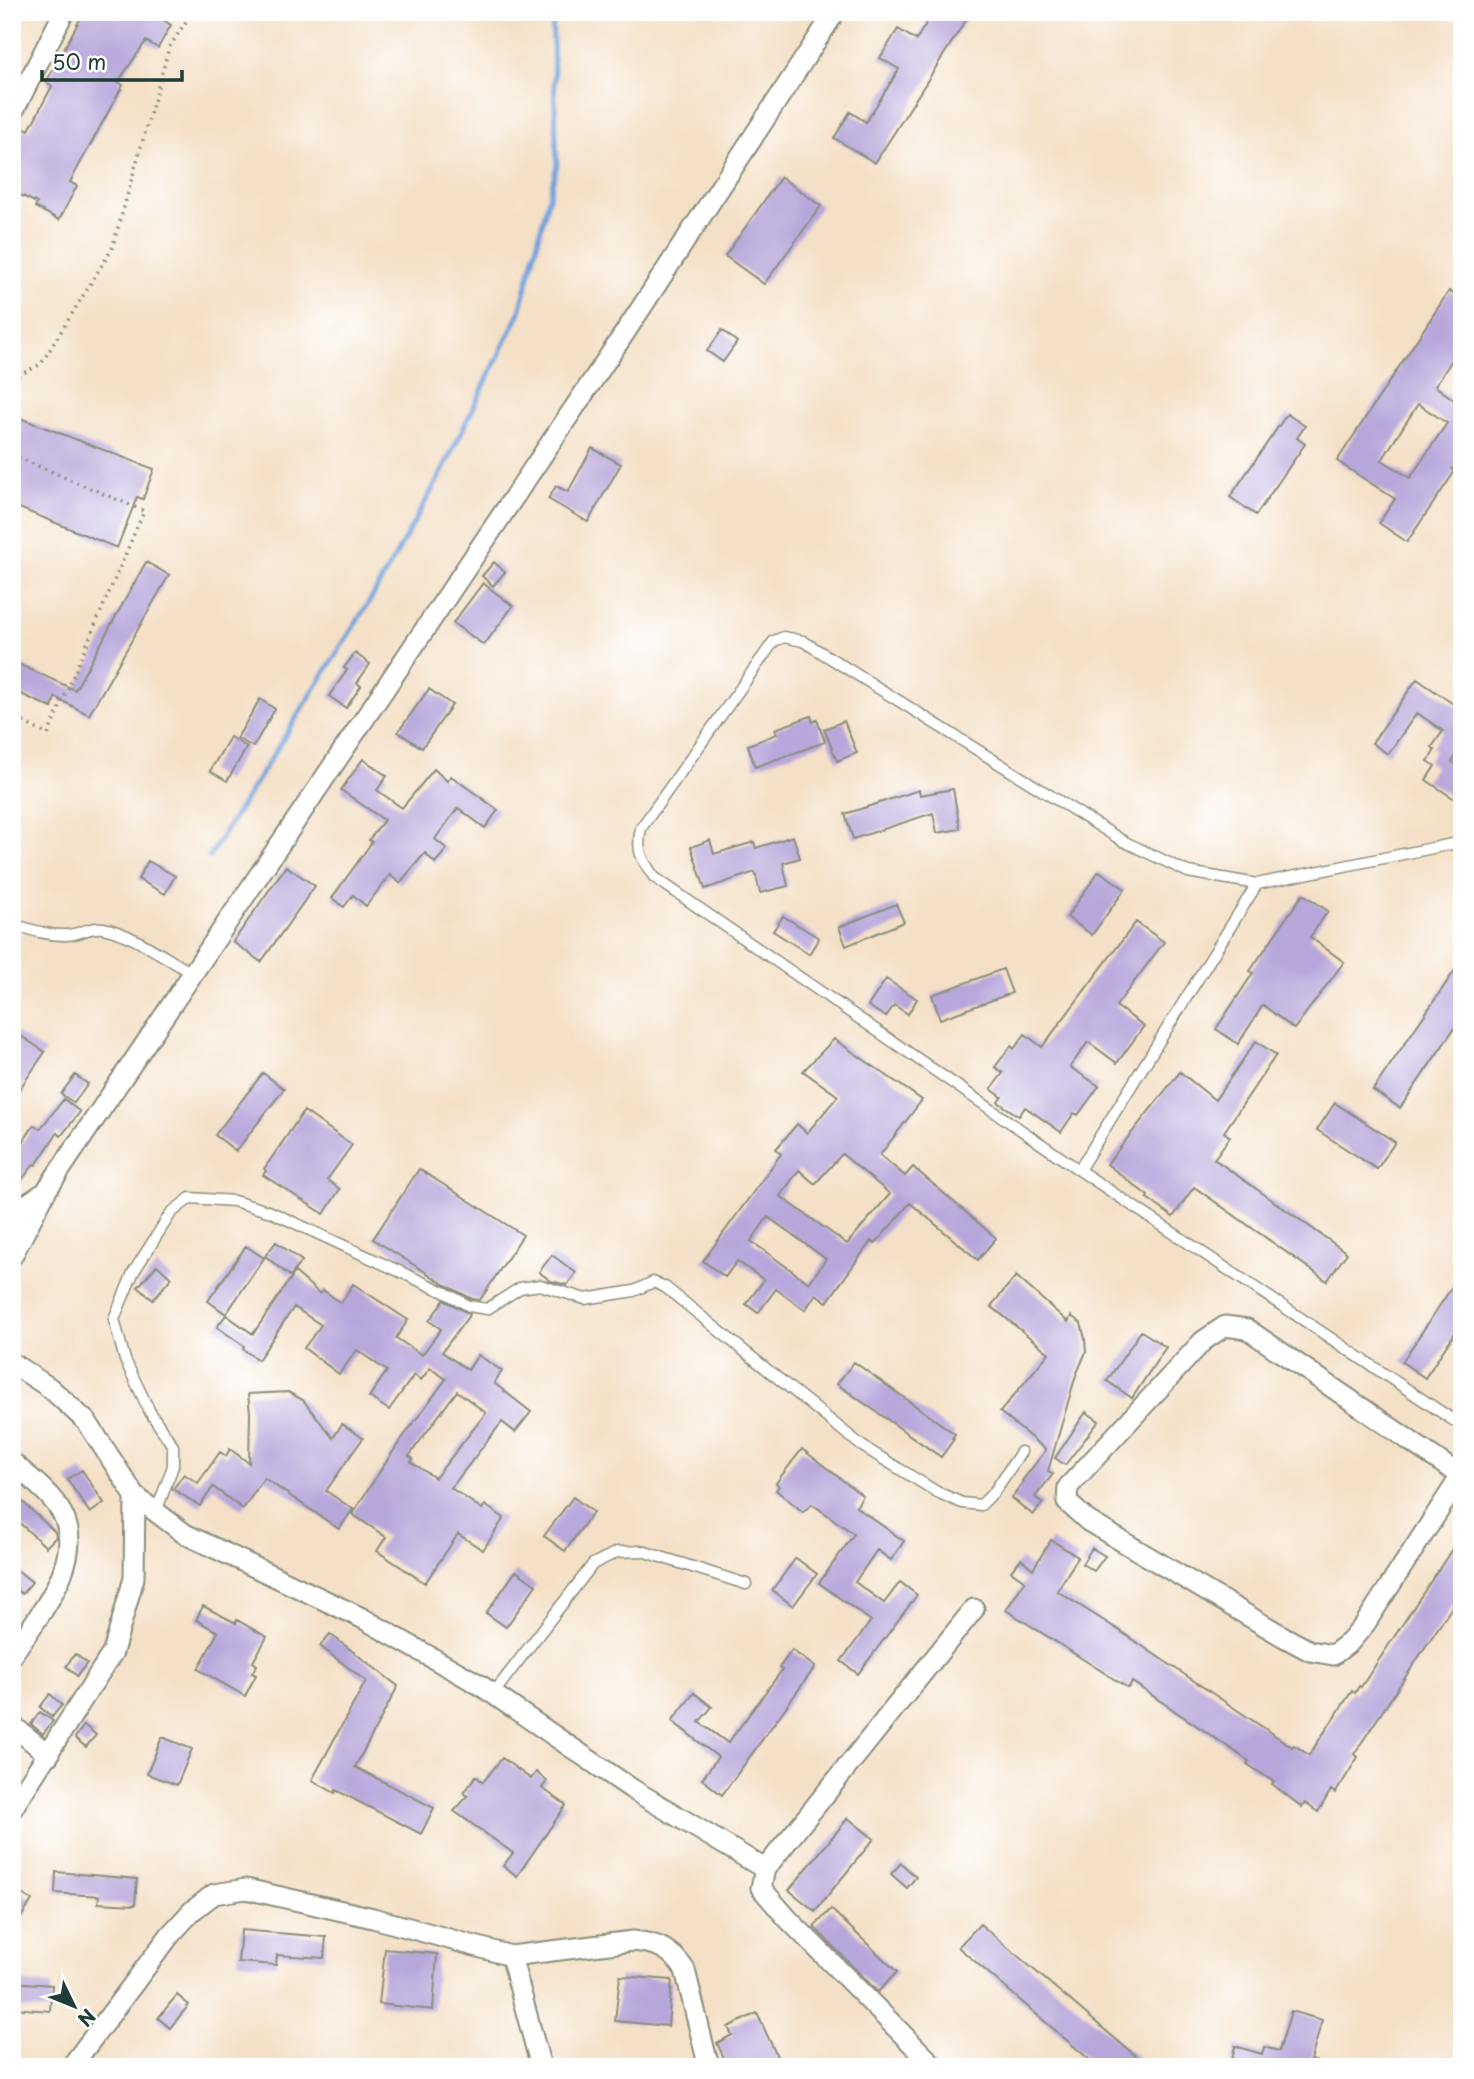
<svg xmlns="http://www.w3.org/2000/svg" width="1474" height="2079" viewBox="0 0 1474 2079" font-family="'Playpen Sans',sans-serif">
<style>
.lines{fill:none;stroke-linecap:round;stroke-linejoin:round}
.stream{stroke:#71a0da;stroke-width:5}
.building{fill:#b8a7db;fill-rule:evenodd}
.lane-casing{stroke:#8a8e7d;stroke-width:13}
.street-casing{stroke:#8a8e7d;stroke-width:23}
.path{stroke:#8a8e7d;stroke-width:3.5;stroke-dasharray:2 5;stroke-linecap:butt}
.lane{stroke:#fff;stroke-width:10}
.street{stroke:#fff;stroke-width:19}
</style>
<rect width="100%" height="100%" fill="#fff"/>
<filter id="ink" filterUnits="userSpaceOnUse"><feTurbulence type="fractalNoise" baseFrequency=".0143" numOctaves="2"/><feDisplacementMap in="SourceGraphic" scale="14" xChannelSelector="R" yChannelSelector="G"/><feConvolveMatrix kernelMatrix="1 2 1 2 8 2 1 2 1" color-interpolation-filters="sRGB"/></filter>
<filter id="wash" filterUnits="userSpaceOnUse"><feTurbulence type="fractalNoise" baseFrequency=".00686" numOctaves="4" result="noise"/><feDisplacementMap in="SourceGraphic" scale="28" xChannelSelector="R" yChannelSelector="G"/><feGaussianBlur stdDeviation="1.57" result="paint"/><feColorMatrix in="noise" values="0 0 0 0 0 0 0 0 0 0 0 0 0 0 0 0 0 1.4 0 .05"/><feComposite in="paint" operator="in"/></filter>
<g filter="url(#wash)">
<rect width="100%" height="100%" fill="#f4e0c6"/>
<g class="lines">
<path class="stream" d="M209,857l165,-263 67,-120 79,-162 37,-147 -5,-153"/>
</g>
<g id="blocks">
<path class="building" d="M84,12h83l-4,8 8,5 -13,23 -12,-7 -28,41 5,3 -53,97 7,4 -18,34 -24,-13 2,-4 -25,-12v-31l8,-15 -4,-2 9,-15 4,2 23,-44 -6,-4z
M933,12h38l-96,151 -41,-25 16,-26 16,10 33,-53 -19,-11 18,-29 18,11z
M781,177l40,29 -57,78 -39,-28z
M1449,291l13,9v45l-27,41 25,18 2,-3v55l-10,13 3,2 -48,71 -28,-19 16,-24 -58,-38zM1418,404l29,19 -37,55 -28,-18z
M722,330l15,12 -14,20 -16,-11z
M1287,414l18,12 -8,12 8,6 -49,71 -26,-18z
M12,415l142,54 -11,30 -6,-2 -20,51 -105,-43z
M592,448l29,16 -33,58 -40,-23 8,-13 12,6z
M146,562l23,13 -80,140 -34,-18 -3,11 -40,-18v-29l63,29z
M494,562l11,10 -12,14 -11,-10z
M483,583l30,23 -29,39 -31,-22z
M355,653l15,11 -13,19 4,3 -15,22 -17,-12 18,-26 -3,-2z
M1417,679l45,31v38l-10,14 10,6v36l-36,-24 9,-14 -7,-5 7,-11 -3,-3 11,-16 -26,-18 -29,41 -16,-11z
M429,689l23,16 -30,43 -24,-16z
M260,699l15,10 -22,38 -16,-9z
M811,716l2,6 4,-2 8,22 -70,25 -7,-22 29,-11 -2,-5z
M844,721l13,32 -20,8 -13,-32z
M230,737l17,10 -20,34 -17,-10z
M363,759l24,17 -10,14 25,18 32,-39 13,12 4,-5 47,34 -13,18 -27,-20 -23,31 12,10 -12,14 -10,-10 -25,30 -10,-8 -24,31 -13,-11 -9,12 -12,-9 40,-56 -3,-2 15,-20 -43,-30z
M953,789l7,40 -23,4 -4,-20 -80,26 -8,-25 74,-24 1,5z
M793,836l7,22 -17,5 5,23 -28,7 -5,-21 -50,17 -14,-42 19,-7 4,14 40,-12 2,6z
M148,861l27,15 -10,18 -27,-15z
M286,866l29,20 -54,76 -28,-20z
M1099,871l26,18 -33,46 -25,-18z
M1303,894l25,17 -18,26 34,25 -50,67 -31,-24 -25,39 -22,-15 37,-56 -3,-2z
M896,904l8,18 -58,24 -7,-19z
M783,916l36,22 -10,16 -36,-23z
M1136,922l28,20 -48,64 28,20 -27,37 -29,-21 -18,25 29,19 -21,29 -4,-2 -13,19 -36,-25 -6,9 -21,-14 4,-5 -11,-8 12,-16 -8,-6 16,-21 3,3 11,-15 17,13z
M1462,960v70l-6,-4 -56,82 -27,-18z
M1003,969l9,24 -72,26 -8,-24z
M886,979l31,20 -9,15 -14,-9 -8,12 -18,-11z
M12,1030l33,22 -33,48z
M834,1039l88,61 -42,55 25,21 8,-9 83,71 -18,22 -68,-57 -35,41 -4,-3 -44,61 -11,-8 -11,16 -29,-21 -18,24 -12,-9 18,-24 -27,-19 -12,16 -22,-16 78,-107 -5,-5 21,-25 10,9 31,-37 -35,-25zM842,1154l48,40 -43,50 -67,-48 19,-26 16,14zM768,1217l58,42 -17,24 -58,-42z
M1256,1041l20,14 -52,77 6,5 -16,22 133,94 -20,28 -133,-94 -21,30 -26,-19 1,-2 -41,-32 73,-92 35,28z
M263,1073l21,16 -48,62 -21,-16z
M75,1075l13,9 -14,19 -13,-9z
M64,1099l16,13 -19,24 -4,-3 -21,32 -2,-1 -22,29v-34l22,-34 6,4z
M1335,1103l60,39 -18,27 -60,-39z
M304,1111l48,34 -25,35 13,9 -16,25 -61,-39 3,-4 -2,-2z
M419,1169l104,66 -43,65 -8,-1 -28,-15 -71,-45z
M276,1242l26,19 -12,15 -25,-20z
M246,1246l18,12 -38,56 -18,-13z
M552,1255l24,18 -9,12 -16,-4 -12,-9z
M157,1265l14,13 -18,22 -15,-13z
M295,1272l25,22 3,-4 18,13 12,-19 55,36 -12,18 26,17 19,-26 -12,-8 15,-21 26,14 -28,38 26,18 10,-15 24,16 -8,12 37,29 -16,20 -13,-10 -51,66 31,21 3,-4 19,13 -21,32 -25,-16 -33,49 -48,-32 9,-14 -34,-23 46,-70 48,-65 -16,-11 -9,12 -7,-5 -25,35 -20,-13 18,-26 -30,-21 -18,24 -35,-26 17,-23 -27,-18 -36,53 -15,-11 1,-3 -27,-19 9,-12 27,19zM457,1391l29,22 -51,65 -24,-16 2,-3 -4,-3z
M1462,1272v50l-37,56 -23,-16z
M1016,1276l52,46 3,-6 10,7 4,16 1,13 -10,23 -28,96 5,3 -18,23 8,6 -10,12 -21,-17 11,-16 -1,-1 24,-31 -46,-38 49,-59 -58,-47z
M1141,1331l25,16 -34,51 -25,-17z
M854,1362l101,72 -3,4 2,1 -13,18 -104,-73z
M288,1392l15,8 30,38 9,-14 21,14 -37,53 27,18 -14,20 -75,-51 -21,31 -30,-22 -13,19 -27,-17 11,-15 14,9 22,-31 6,4 4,-7 19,14 1,-50 -2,-19z
M1086,1412l13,9 -34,44 -10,-7z
M802,1449l61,47 -7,11 48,34 -13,19 -14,-10 -22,32 29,21 16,-21 17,13 -59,79 -17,-13 30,-40 -52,-38 35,-49 -42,-30 -9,8 -27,-22 3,-4 -3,-3z
M82,1470l22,33 -14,10 -23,-34z
M12,1492l43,40 1,5 -10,10 -34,-31z
M573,1497l20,15 -28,39 -21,-15z
M1462,1534v58l-108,162 4,3 -16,26 -7,10 -4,-3 -13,22 -13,-9 -3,4 -30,-23 2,-2 -27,-18 2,-3 -117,-79 -4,6 -122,-78 19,-29 -14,-10 10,-12 12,10 18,-29 27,17 -21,34 60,38 175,118 2,-2 15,10 43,-64 3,2 4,-7 2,1z
M1092,1548l13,8 -11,15 -12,-7z
M796,1558l21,16 -24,32 -21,-16z
M12,1566l20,16 -10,12 -10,-8z
M516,1571l20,14 -30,42 -20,-14z
M203,1606l33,17 1,-3 30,17 -14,25 4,3 -5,8 4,2 -11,21 -47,-27 20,-37 -22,-12z
M330,1634l68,52 -43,81 79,41 -13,26 -85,-44 -1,3 -23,-13 54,-99 -46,-35z
M792,1650l23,17 -93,128 -20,-16 16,-22 -46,-36 22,-28 18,14 -13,15 29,21 54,-73 -3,-2z
M75,1654l12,9 -10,13 -11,-10z
M50,1694l12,11 -10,12 -12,-10z
M40,1712l13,9 -10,13 -12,-10z
M84,1725l12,10 -10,12 -11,-9z
M162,1737l30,12 -15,36 -30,-11z
M502,1758l29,21 5,-7 11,9 -5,7 24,17 -49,71 -14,-10 10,-13 -59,-42 14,-15 -4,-3 12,-17 7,6z
M848,1818l26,21 -59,72 -26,-21z
M901,1863l15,14 -9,11 -16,-14z
M56,1872l81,7 -2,26 -37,-2 1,-7 -44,-3z
M18,1892l14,8 -20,32v-30z
M831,1909l66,63 -19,20 -64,-65z
M980,1924l158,134 -7,9h-33l-140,-120z
M241,1930l85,7 -2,21 -47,-3 -1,10 -38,-3z
M385,1949l52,5 -4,56 -54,-6z
M620,1976l52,4 -4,46 -53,-5z
M12,1982l40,3 -2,26 -37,-3z
M177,1995l12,10 -19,23 -12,-10z
M1291,2011l31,9 -11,40 7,2v5h-88l5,-21 27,8 2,-7 15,4z
M757,2013l25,54h-54l-11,-24 15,-8 -4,-8z"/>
</g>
</g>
<g filter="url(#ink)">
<use href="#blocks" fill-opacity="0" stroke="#8a8e7d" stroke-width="2"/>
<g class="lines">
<defs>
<path id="lane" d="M1462,842l-205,42 -69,-12 -65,-31 -320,-200 -19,-4 -10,4 -133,187c-5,23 0,30 13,49l425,293 383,256
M12,924c17,5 36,12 54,11 14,0 23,-9 37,-7 28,5 64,31 89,45
M1079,1170l178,-286
M156,1512l17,-46v-20l-23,-34 -25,-52 -11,-41 19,-46 38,-60 19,-15 44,3 37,11 175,81 23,13 18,3 33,-21 20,-3 45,14 49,-8 19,-9 12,5 197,159 75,46 25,11 19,2 13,-13 27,-40
M493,1694l100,-130 24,-12 25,-1 104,33
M1195,2067v-2"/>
<path id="street" d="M12,114l52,-102
M12,1214l30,-20
M12,1256l34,-65 580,-860 209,-319
M12,1363l38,25 37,34 48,74 50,38 177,84 118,67 152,104 133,80
M12,1462c15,14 35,28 46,45 34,47 -20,109 -46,148
M1461,1476l-96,148 -15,18 -17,13 -23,-4 -26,-14 -196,-116 -21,-19 1,-15 135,-146 22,-15 22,3 214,147h1
M12,1725l37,30
M12,1809l101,-157 21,-74 1,-82
M511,1956l122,-15c24,2 38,8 52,29l21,86 5,11
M71,2067l99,-132 22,-24 22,-17 32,-5 127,29 138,38 30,111
M935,2067l-147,-148 -27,-31 4,-19 209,-260"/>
</defs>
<use href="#lane" class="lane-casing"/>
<use href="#street" class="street-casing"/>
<path class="path" d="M12,379l29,-15 71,-115 57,-201 23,-36
M12,455l132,56 -96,224 -36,-19"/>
<use href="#lane" class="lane"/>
<use href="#street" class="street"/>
</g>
</g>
<rect width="1474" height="2079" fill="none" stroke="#fff" stroke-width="42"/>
<g transform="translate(74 2006) rotate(133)" stroke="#ffffff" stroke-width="5" paint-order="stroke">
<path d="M0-5L12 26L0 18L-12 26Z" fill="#1f3d34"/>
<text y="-10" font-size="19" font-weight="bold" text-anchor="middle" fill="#1f3d34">N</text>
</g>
<path d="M42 70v10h140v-10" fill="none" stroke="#1f3d34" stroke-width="3.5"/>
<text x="52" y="70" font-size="21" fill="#1f3d34" stroke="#ffffff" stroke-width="5" paint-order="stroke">50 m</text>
</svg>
